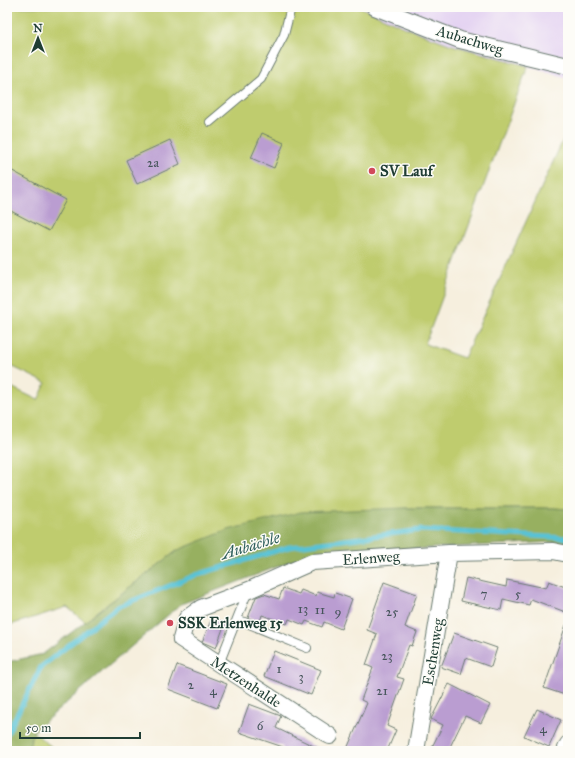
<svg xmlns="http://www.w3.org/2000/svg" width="575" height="758" viewBox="0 0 575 758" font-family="'IM FELL Great Primer',serif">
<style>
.built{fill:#e4d3f2}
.green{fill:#bfcc6e;stroke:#6f8451}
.forest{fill:#97b061;stroke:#5b764a}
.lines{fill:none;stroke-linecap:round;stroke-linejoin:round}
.stream{stroke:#59c2d5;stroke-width:5}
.building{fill:#ba9dd1}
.service-casing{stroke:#6a7b70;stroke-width:10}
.minor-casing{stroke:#6a7b70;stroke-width:18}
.service{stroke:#fff;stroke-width:8}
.minor{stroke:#fff;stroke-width:16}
.poi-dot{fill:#d1495b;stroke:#fdfcf7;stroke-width:1.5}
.labels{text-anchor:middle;stroke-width:3;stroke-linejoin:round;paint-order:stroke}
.number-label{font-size:13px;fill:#46555b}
.street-label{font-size:15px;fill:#1f3d34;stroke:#fdfcf7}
.poi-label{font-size:15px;font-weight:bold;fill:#1f3d34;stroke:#fdfcf7;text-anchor:start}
.water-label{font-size:16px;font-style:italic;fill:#2e5e5c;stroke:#fdfcf7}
</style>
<rect width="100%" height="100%" fill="#fdfcf7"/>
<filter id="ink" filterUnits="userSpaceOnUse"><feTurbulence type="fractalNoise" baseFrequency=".025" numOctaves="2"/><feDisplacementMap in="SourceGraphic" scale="8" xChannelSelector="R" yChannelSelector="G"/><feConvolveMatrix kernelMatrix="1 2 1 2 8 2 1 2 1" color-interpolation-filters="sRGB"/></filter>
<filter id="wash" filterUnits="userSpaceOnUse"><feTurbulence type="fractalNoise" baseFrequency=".012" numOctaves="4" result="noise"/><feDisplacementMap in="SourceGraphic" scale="16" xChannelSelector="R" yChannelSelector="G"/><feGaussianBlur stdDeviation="0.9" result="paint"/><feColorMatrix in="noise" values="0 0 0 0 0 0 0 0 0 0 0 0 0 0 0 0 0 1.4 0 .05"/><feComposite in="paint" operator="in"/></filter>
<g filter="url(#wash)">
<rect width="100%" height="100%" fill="#f6efde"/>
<path class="built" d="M360,7h208v71l-116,-33 -48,-18z"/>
<path class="green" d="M7,7h353l44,20 48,18 76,21 -103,278 39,14 104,-229v380l-15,-1h-148l-227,42 -82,63 -11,9 -18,-15 -60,19v-241l31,15 8,-17 -39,-19z
M33,732l24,19h-29z"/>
<path class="forest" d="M405,508h148l15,1v36l-14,-3 -244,12 -129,50 -77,66 -71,62 -5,19h-21v-89l36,-8 42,-32 11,-9 82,-63 50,-20 73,-18z"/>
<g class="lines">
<path class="stream" d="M7,734l34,-67 76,-60 79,-32 93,-28 132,-17 147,8"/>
</g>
<g id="blocks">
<path class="building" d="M262,133l22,10 -10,25 -23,-10z
M170,140l10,24 -43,20 -11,-24z
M7,168l59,32 -17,31 -42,-22z
M466,578l40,9 1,-7 39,8 3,-7 19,7v25l-37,-14 -2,6 -26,-6 -2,11 -40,-9z
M384,582l33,12 -12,33 12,5 -5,14 -3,-1 -12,32 7,2 -17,47 9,4 -9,21h-41l21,-48 -6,-3 12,-32 -7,-3 11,-31 -10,-4z
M283,588l16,6 2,-4 15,6 1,-4 17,5 1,-4 17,6 -11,30 -17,-7 -2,5 -16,-6 -2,4 -15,-6 -2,5 -25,-9 -2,7 -12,-4 8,-21 8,-3 15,5z
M212,618l13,5 -9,25 -9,-4 -5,-2z
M566,625h2v71l-24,-8z
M454,633l43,15 -6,19 -25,-9 -5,16 -20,-7z
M274,651l47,19 -10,25 -47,-19z
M177,665l50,19 -10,24 -49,-19z
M449,684l41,21 -9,18 -16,-7 -17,35h-18l13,-26 -12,-6z
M249,704l32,12 -5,12 48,23h-43l2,-4 -44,-15z
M537,709l24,11 -12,27 -25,-11z"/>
</g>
</g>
<g filter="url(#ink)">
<use href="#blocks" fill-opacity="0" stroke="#6a7b70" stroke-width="1"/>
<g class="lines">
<defs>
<path id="service" d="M210,122l51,-43 23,-44 7,-28
M237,619l70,29
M219,664l29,-73"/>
<path id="minor" d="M375,7l85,33 108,26
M330,736l-149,-97 6,-21 14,-10 48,-18 63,-28 137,-9 104,-2 15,3
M416,751l33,-198
M565,751l3,-7"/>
</defs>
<use href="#service" class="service-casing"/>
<use href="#minor" class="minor-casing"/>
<use href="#service" class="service"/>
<use href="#minor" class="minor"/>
</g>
</g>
<g class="poi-dot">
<circle cx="372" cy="171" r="4"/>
<circle cx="170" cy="623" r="4"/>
</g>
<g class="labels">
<g class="number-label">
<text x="153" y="167">2a</text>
<text x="484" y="598">7</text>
<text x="518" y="598">5</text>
<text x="303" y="613">13</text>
<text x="320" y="614">11</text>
<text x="338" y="616">9</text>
<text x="392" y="616">25</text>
<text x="387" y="660">23</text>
<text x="279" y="673">1</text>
<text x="301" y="681">3</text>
<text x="191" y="689">2</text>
<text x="213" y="695">4</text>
<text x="382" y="695">21</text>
<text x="260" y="730">6</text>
<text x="543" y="733">4</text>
</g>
<g class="street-label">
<text transform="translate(470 40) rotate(17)" y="5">Aubachweg</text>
<text transform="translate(371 558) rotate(-4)" y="5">Erlenweg</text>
<text transform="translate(433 652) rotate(-81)" y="5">Eschenweg</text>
<text transform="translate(246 682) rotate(33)" y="5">Metzenhalde</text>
</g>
<g class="poi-label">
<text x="380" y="176">SV Lauf</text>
<text x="178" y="628">SSK Erlenweg 15</text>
</g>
<g class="water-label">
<text transform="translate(250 545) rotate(-17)" y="6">Aubächle</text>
</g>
</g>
<rect width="575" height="758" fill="none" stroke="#fdfcf7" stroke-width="24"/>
<g transform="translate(38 38)" stroke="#fdfcf7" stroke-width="3" paint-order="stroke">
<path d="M0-3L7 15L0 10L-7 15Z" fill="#1f3d34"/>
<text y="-6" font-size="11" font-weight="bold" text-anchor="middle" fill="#1f3d34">N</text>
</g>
<path d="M20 732v6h120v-6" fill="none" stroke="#1f3d34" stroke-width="2"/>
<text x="26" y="732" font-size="12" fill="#1f3d34" stroke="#fdfcf7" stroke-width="3" paint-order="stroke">50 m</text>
</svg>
